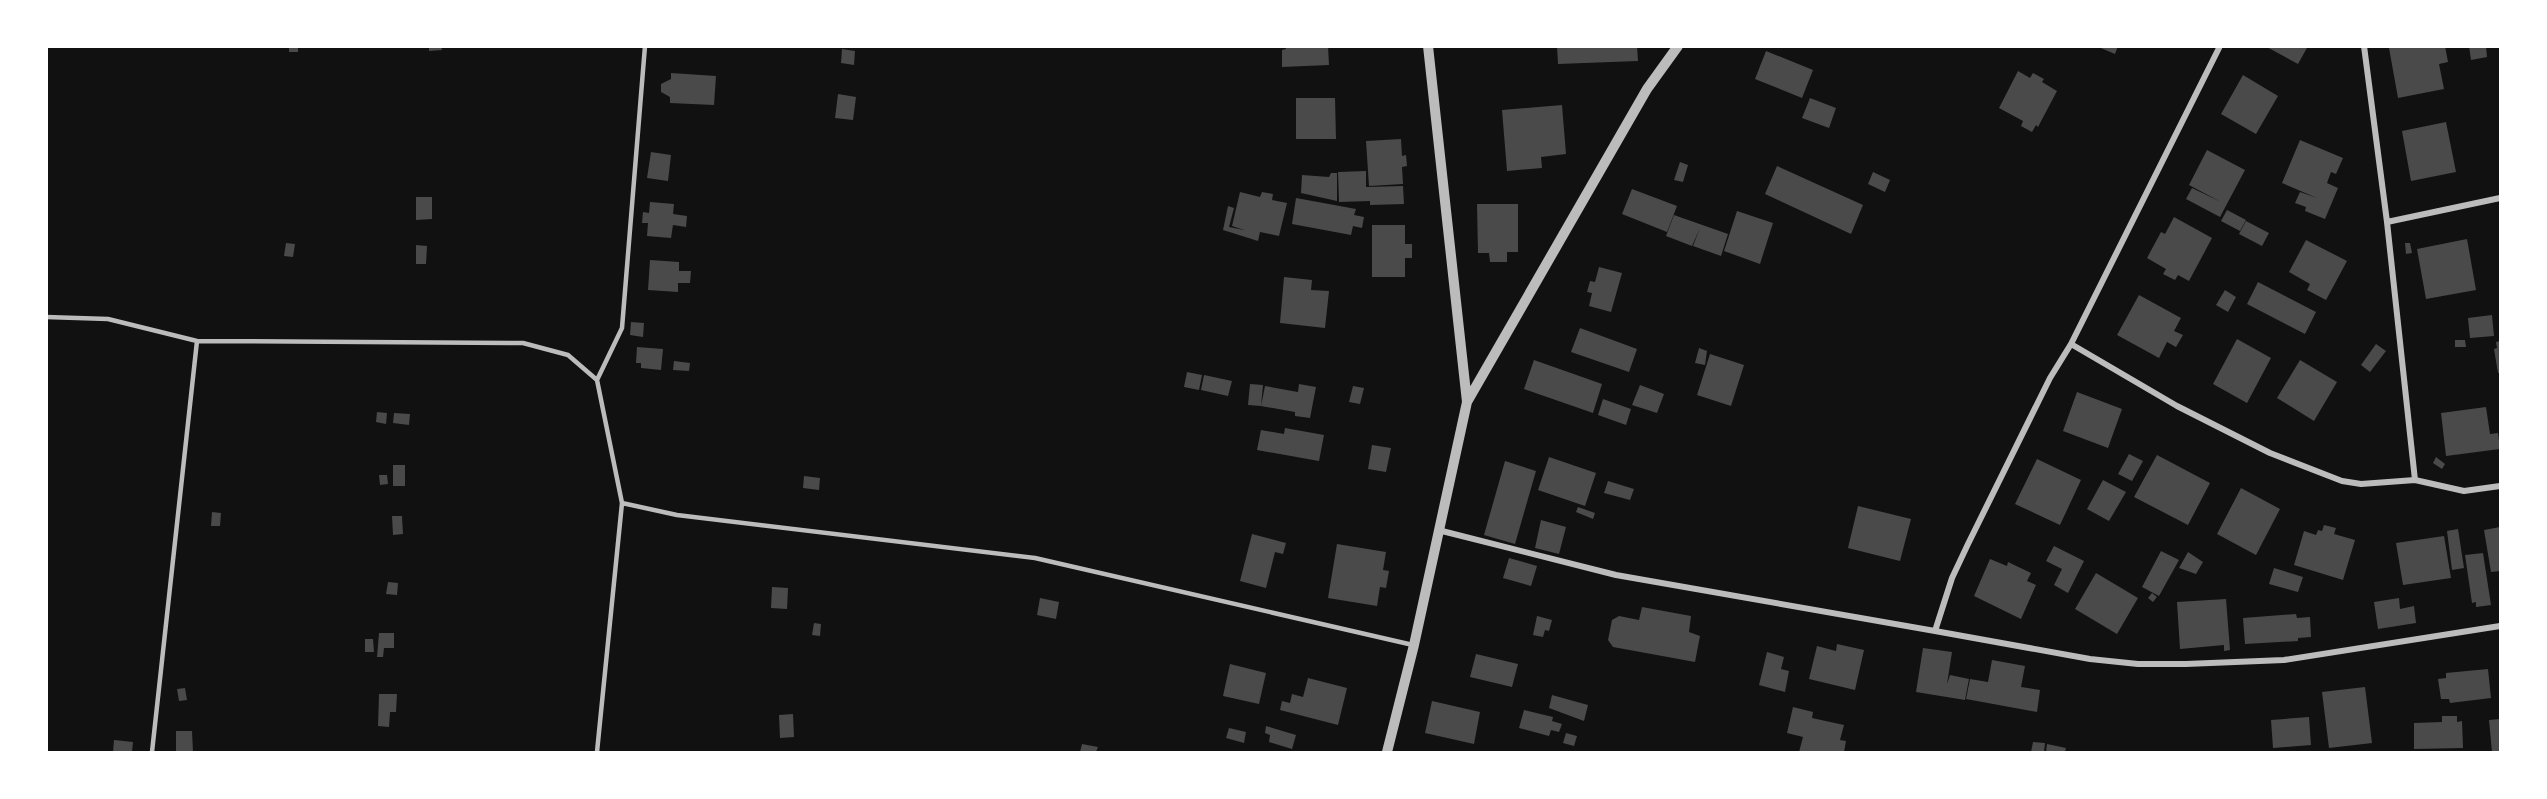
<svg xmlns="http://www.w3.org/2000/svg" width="2547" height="799" viewBox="0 0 2547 799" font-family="'Roboto Condensed',sans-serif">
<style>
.building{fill:#4a4a4a}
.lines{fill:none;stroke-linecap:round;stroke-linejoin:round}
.service{stroke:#bcbcbc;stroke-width:4.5}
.minor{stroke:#bcbcbc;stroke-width:6}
.tertiary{stroke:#bcbcbc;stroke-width:10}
</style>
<rect width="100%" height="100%" fill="#111"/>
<path class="building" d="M289,46h9v6h-9z
M429,46h12l1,4 -13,1z
M1285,46h43l1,19 -47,2v-17l4,-1z
M1557,46h80l1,15 -80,3z
M2096,46h22l-3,8z
M2265,46h43l-10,18z
M2398,46h47l3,16 -9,2 5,25 -46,9 -9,-50z
M2469,46h17l1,11 -16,3z
M842,49l13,2 -1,14 -13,-2z
M1766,51l47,19 -11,28 -47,-19z
M2018,71l12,7 3,-5 11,6 -2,3 15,9 -19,36 -2,-2 -4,7 -11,-6 2,-5 -24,-13z
M671,73l45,3 -2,29 -44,-2v-6l-9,-5v-8l10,-5z
M2243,75l35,21 -22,38 -35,-20z
M838,94l18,3 -3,23 -18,-2z
M1296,98h39l1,41h-40z
M1810,98l26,10 -7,20 -27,-10z
M1562,105l4,49 -25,3 1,11 -35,3 -5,-61z
M2446,122l10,50 -45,9 -9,-50z
M1401,139l1,17 4,-1 1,11 -5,1 1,17 -34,2 -3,-45z
M2300,140l43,18 -7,16 -5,-2 -4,11 11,5 -13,31 -20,-8 1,-4 -11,-4 5,-11 17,6 -35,-15z
M2207,150l38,20 -25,47 -34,-18 6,-11 29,14 -32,-17z
M651,152l20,3 -3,26 -21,-3z
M1680,162l8,3 -5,17 -9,-2z
M1777,166l86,39 -12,29 -86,-40z
M1366,171v16l37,-1 1,18 -34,1v-4l-31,1 -1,-30z
M1873,172l17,8 -5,12 -17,-8z
M1331,173h6v28l-36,-8 1,-18 27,2z
M1632,189l45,17 -10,26 -45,-18z
M1240,192l20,5 2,-5 11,2 -1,6 15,3 -8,33 -19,-4 -2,9 -35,-11 5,-24 6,2 -5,19 15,3 -12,-4z
M416,197h16v22l-16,1z
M1296,198l60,11 -2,6 10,2 -2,11 -9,-2 -2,9 -59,-11z
M650,202l24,2 -1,10 14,2 -1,11 -13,-2 -2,13 -24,-2 1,-13h-6l1,-11 6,1z
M1477,204h41v48h-11v10h-17l-1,-9h-11z
M2227,210l19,10 -6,11 -19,-10z
M1737,211l36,12 -13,41 -36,-13z
M1674,215l54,19 -7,22 -28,-10 7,-18 -8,18 -26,-10z
M2174,217l38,21 -23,43 -11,-6 -3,5 -12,-6 3,-5 -19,-11 14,-26 4,2z
M2246,221l23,12 -7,13 -23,-12z
M1372,225h33v19h7v14h-7v19h-33z
M2467,239l9,51 -50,9 -9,-50z
M2306,240l41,21 -21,39 -19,-10 3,-6 -21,-12z
M286,243l9,1 -2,13 -9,-1z
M2405,243h5l2,10 -6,1z
M416,245l11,1 -1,18h-10z
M650,260l29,2v9h12l-1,12h-12v9l-30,-2z
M1599,267l23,6 -11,39 -22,-6 3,-13 -5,-1 3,-11 5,1z
M1284,277l28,3 -1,10 18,1 -4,37 -45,-5z
M2258,282l58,30 -11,22 -58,-30z
M2225,290l11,7 -8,15 -12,-7z
M2139,295l42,23 -7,13 9,4 -7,12 -9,-5 -8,16 -42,-23z
M2492,315l2,21 -24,2 -2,-20z
M631,322l13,1 -1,14 -13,-2z
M1580,328l57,21 -8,23 -58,-20z
M2237,339l34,19 -24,45 -34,-19z
M2455,340h10l1,7h-11z
M2500,341v32h-2l-4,-24 3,-1 -1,-6z
M2376,344l10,7 -16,21 -9,-7z
M637,347l26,2 -2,21 -20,-2v-5h-5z
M1699,348l8,3 -2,14 -10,-2z
M1710,354l34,11 -13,41 -34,-11z
M1534,360l68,24 -9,29 -69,-24z
M2300,360l37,22 -23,39 -37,-23z
M674,361l16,2 -1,8 -16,-1z
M1187,372l15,3 -3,15 -15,-3z
M1204,375l28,6 -4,15 -27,-6z
M1250,384l13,1 -2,21 -13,-1z
M1299,384l17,3 -6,31 -15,-2v-4l-34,-6 4,-20 33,6z
M1640,385l24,9 -7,19 -25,-8z
M1353,386l11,2 -4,16 -11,-2z
M2077,392l45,17 -14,39 -45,-17z
M1603,399l28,10 -5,16 -28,-10z
M2486,407l4,27 8,-1 2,16 -54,7 -5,-43z
M377,412l10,1 -1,11 -10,-2z
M394,413l16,1 -1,11 -16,-2z
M1285,428l39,7 -5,26 -62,-11 4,-20 23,4z
M1372,445l19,3 -5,24 -18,-3z
M2129,454l14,7 -11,20 -14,-7z
M2157,455l53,28 -22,42 -54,-28z
M1549,457l47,16 -11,33 -47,-16z
M2436,457l9,7 -3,5 -9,-6z
M2037,459l44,21 -21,45 -45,-21z
M1505,461l31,10 -21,73 -31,-9z
M393,465h12v21h-12z
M379,475h8l1,9 -8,1z
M804,476l16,2 -1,12 -16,-2z
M2103,480l23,12 -17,29 -22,-12z
M1608,481l26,8 -4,11 -26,-7z
M2241,488l39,21 -24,46 -39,-21z
M1858,506l53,13 -11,42 -52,-13z
M1578,507l17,6 -2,6 -17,-7z
M212,512l9,1 -1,13h-9z
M392,516h10l1,18 -10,1z
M1541,520l25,7 -7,27 -24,-6z
M2324,525l12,3 -2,6 21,6 -12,40 -49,-15 10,-34 12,4 2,-5 4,1z
M2500,527v44l-9,1 -7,-42z
M2458,529l6,39 -12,2 -5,-39z
M1252,534l34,9 -3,11 -8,-2 -9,36 -26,-7z
M2444,536l7,42 -48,7 -7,-42z
M1337,544l49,8 -3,18 6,1 -3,17 -6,-1 -3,19 -49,-8z
M2054,546l30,15 -16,32 -14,-8 8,-16 -16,-8z
M2161,551l18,9 -20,36 -17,-9z
M2188,552l15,10 -7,12 -17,-6z
M2483,553l8,52 -15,2v-5l-4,1 -7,-48z
M1509,558l28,8 -6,20 -28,-8z
M1990,559l17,7 1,-4 23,11 -4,8 9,4 -15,34 -47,-23z
M2274,568l29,9 -5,15 -29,-8z
M2096,573l42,25 -21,36 -42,-25z
M388,582l10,1 -1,12 -11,-1z
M772,587l16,1 -1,21 -16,-1z
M2152,593l5,4 -4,5 -5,-4z
M1040,598l19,4 -3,17 -19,-4z
M2399,598l1,11 14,-3 2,17 -38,6 -4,-27z
M2226,599l4,51 -6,1v-6l-44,4 -3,-47z
M1642,607l49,9 -2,16 11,4 -5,26 -82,-15 -5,-7 4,-20 7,-4 20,4z
M2296,614l1,4 13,-1 1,20 -13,1v3l-53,3 -2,-26z
M1537,616l15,4 -3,11 -4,-1 -2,7 -10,-2z
M814,623l7,1 -1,12 -8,-1z
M379,633h15v15h-10l-1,9h-6z
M365,639h8l1,13h-9z
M1837,644l27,6 -9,40 -46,-11 8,-33 19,5z
M1923,648l29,4 -5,32 3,-9 19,4 -4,21 -49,-8z
M1767,652l17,5 -3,12 8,2 -4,21 -26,-7z
M1476,654l42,10 -6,23 -42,-10z
M1992,660l33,6 -4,21 19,3 -3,22 -71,-13 4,-20 18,3z
M1230,664l36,9 -7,31 -36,-8z
M2488,669l3,29 -41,5 -1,-4h-8l-3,-20 8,-1v-5z
M1308,678l39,10 -9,37 -58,-15 2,-9 8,2 2,-9 11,3z
M2365,687l7,56 -43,5 -7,-56z
M185,688l2,12 -8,1 -2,-12z
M379,694h18l-1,18h-6l-1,15 -11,-1z
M1552,695l36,10 -4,16 -35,-13z
M1432,701l48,11 -6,32 -49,-11z
M1793,707l20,5 -1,6 32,7 -4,15 6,1 -2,11h-45l4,-15 -16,-4z
M1524,710l29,7 -1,4 10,3 -3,8 -8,-2 -2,6 -30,-8z
M793,714l1,23 -14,1 -1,-23z
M2442,716h15v6l5,-1 1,27 -49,1v-26l28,-1z
M2309,717l2,28 -38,3 -2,-28z
M2500,719v33h-8l-3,-32z
M1266,726l30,9 -4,14 -23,-7 1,-7 -5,-2z
M1229,728l17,4 -2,11 -18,-5z
M176,731h16l1,21h-17z
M1566,733l11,3 -3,10 -11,-3z
M114,740l19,2 -1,10h-19z
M2033,742l12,1 -1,9h-13z
M1082,744l16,3 -2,5h-16z
M2047,744l19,4 -1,4h-19z"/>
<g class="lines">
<path class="service" d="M46,317l62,2 89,22 326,2 45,12 29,25 25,123 55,12 358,43 378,87
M597,380l25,-52 23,-282
M152,752l45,-411
M597,752l25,-249"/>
<path class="minor" d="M2364,46l23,176 28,258
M2387,222l113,-24
M2071,344l106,62 93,47 72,28 19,3 54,-4 49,11 36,-5
M1438,530l178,45 319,56 17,-53 16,-34 82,-166 21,-34 149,-298
M1935,631l155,28 48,5h48l98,-4 216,-34"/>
<path class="tertiary" d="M1467,402l180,-313 31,-43
M1387,752l27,-107 53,-243 -39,-356"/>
</g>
<rect width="2547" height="799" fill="none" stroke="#ffffff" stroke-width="96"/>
</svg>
